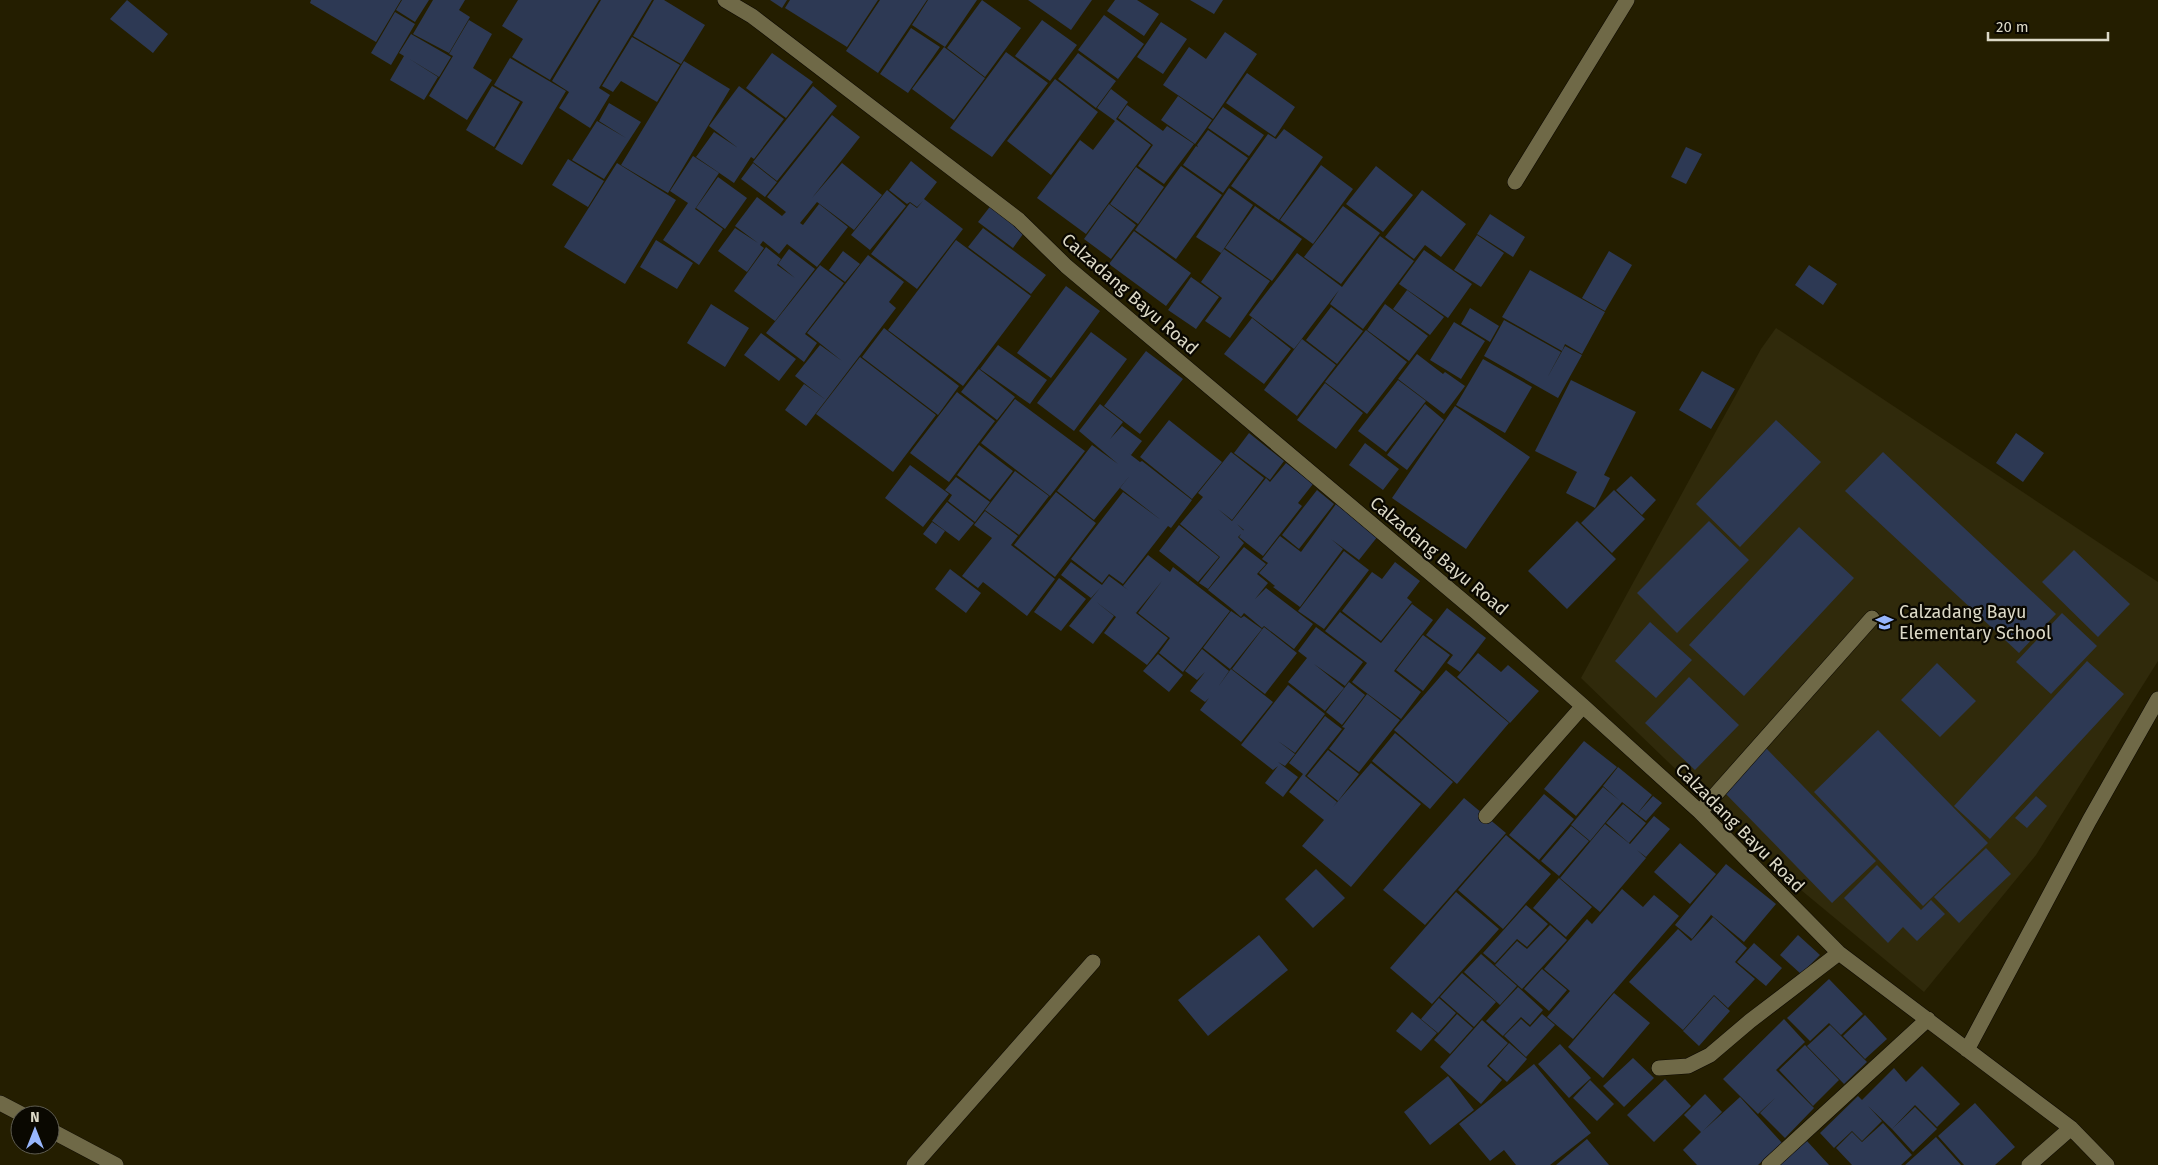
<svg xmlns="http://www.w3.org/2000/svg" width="2158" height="1165" viewBox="0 0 2158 1165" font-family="'Fira Sans',sans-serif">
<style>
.built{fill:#302a0b}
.building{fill:#2d3954}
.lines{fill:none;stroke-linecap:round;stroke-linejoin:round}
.minor-casing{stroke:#0c0800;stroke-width:16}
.minor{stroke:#6f6947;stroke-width:15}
.labels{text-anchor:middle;stroke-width:4.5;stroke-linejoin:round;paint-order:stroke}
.street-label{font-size:18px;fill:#dcd9c7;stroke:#0a0801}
.poi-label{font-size:18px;fill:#dcd9c7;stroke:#0a0801;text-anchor:start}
</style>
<rect width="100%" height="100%" fill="#241e00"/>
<path class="built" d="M1776,328l382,254v79l-122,194 -112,137 -123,-102 -220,-212 180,-329z"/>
<path class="building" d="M127,0l41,34 -15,19 -43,-34z
M311,0h90l-25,42 -66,-39z
M402,0h27l-14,22 -19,-12z
M433,0h32l-6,10 11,7 -21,36 -36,-19z
M518,0h81l-49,80 -38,-23 11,-18 -21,-13z
M601,0h51l-53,88 11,7 -20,33 -31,-20 10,-16 -17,-11z
M654,0h10l41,25 -24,39 -48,-28z
M770,0h17l-5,8z
M790,0h88l-31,47 -62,-39z
M880,0h47l-49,73 -32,-22z
M928,0h49l-32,47 -33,-22z
M982,0l39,28 -36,49 -38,-29z
M1028,0h64l-21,30z
M1115,0h22l22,14 -15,22 -37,-25z
M1190,0h33l-9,14z
M395,12l20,12 -24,41 -20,-12z
M1104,15l40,29 -26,35 -40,-29z
M469,20l23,14 -19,34 19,12 -25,40 -38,-24 24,-40 -4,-2z
M1042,20l35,25 -27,36 -35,-25z
M1161,22l26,17 -24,35 -26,-17z
M911,28l29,19 -32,46 -28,-19z
M1225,32l32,22 -44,65 -50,-34 26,-38 17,12z
M411,34l40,23 -12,20 -31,-19 30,19 -14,23 -34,-20 14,-24 -5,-3z
M632,37l48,28 -23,37 -36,-21 -8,11 -11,-6z
M944,47l41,31 -31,42 -42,-31z
M1006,52l42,31 -56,74 -42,-29z
M772,53l41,29 -27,36 -40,-30z
M1078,53l38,28 -20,27 -38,-29z
M510,58l56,33 -44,74 -27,-16 28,-47 -29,-17z
M684,61l46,28 -62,104 -47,-28z
M1247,73l48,34 -20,30 -49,-34z
M1055,79l43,33 -47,63 -44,-34z
M492,86l28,16 -26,45 -28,-17z
M739,86l45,33 -30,40 -3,-2 -17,26 -38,-26 18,-25 24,16 -29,-22z
M813,86l24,20 -60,75 -24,-19z
M1111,89l17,13 -12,17 35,26 -65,89 -49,-36 43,-58 13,10 22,-29 -18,-13z
M1178,96l34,24 -17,24 -34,-24z
M609,103l32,19 -37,57 -32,-19 25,-39 29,17 -27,-17z
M1127,105l36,26 4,-5 27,18 -30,40 -26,-18 15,-21 -35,-27z
M1223,107l41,28 -15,21 -41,-28z
M832,115l28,22 -48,61 30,-35 40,32 -28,35 -37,-28 -17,21 3,2 16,-21 29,23 -31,40 -30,-23 -8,10 -16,-13 -3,4 4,3 -17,24 -29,-21 17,-23 23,15 -23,-17 22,-29 25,19 4,-4 -19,-15z
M1284,129l39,28 -44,63 -48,-34 37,-52 8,5z
M1208,130l40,28 -25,35 -40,-28 13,-19 2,1 -1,-2z
M1686,147l16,7 -16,30 -15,-7z
M693,156l26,17 -24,36 28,20 -24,36 -36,-25 25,-37 -18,-12z
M568,159l36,22 -16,26 -36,-22z
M911,161l26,21 -13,17 39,30 -46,60 -46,-35 39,-51 7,5 6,-7 -6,6 -7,-5 -3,2 -18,-14z
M617,163l59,37 -51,84 -61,-37z
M753,163l24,19 -12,15 -24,-18z
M1321,165l32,24 -40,55 -33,-24z
M1181,166l41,29 -46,64 -41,-29z
M1376,166l37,29 -30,37 -37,-28z
M1136,167l28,20 -26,37 -28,-20z
M718,177l29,21 -22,31 -29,-21z
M1229,188l24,17 -32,48 -25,-16z
M887,190l19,16 -36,44 -19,-15z
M1422,190l44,34 -25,33 -16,-12 -11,14 -29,-22z
M992,204l34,26 -13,18 -35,-26z
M1109,204l27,21 -25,34 -27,-20z
M1255,206l47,33 -30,42 -47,-33z
M1343,206l37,27 -39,51 -37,-27z
M1490,214l35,23 -12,20 -36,-23z
M983,228l63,47 -15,19 -63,-47z
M1134,231l57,42 -25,33 -57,-42z
M1477,235l27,18 -23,34 -27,-17z
M1380,236l34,25 -51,68 -33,-25 9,-14 -45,59 -45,-34 48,-62 45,34z
M656,240l37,23 -16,26 -37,-22z
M956,240l75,56 -68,90 -75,-56z
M766,247l15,12 -4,6 18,13 -17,-14 11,-15 26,20 -40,52 -41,-30z
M1224,249l46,32 -40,57 -25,-17 17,-23 -21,-16z
M1424,250l48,34 -24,34 -49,-34z
M843,251l17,13 -15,18 -16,-12z
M1609,251l23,14 -27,46 -23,-13z
M868,255l36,27 -15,20 7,6 -70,92 -31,-24 25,-31 22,16 -35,-28z
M820,265l24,18 -39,51 12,9 -13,19 -38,-29z
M1809,265l28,19 -14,21 -28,-20z
M1530,270l75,42 -23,42 -17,-10 -3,7 -60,-34z
M1191,277l28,20 -23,32 -28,-19z
M1066,286l34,25 -49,67 -34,-25z
M1407,290l37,27 -14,18 -37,-26z
M711,304l38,24 -24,39 -38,-24z
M1385,304l43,32 -19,25 -42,-31z
M1331,307l32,24 -26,33 -31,-24z
M1470,308l29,18 -9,16 -29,-18z
M1252,318l39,31 -27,35 -40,-30z
M1504,320l57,32 -14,26 18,-32 17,9 -24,43 -74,-42z
M1454,322l31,19 -24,38 -31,-19z
M884,328l75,58 -21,29 -76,-58z
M1366,330l41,32 -40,52 -42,-32z
M1091,332l36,27 -53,72 -37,-28z
M761,333l35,26 -17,22 -35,-26z
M1302,339l34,26 -39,51 -33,-26z
M998,345l49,35 -17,24 -50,-35z
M1146,351l37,28 -43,55 -36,-28z
M1417,354l26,20 2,-2 20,14 -21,28 -46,-35z
M860,357l76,58 -43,57 -77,-58z
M1483,359l49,28 -27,46 -49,-28z
M979,369l36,28 -18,23 -36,-28z
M1702,371l33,18 -24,40 -32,-19z
M1398,380l28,21 -40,51 -28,-21z
M1571,380l65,32 -32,63 6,3 -15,30 -29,-15 11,-21 -42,-21z
M1325,383l38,30 -27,36 -39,-29z
M804,384l22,16 -20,26 -21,-16z
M957,392l38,29 -46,61 -39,-29z
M1015,399l70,52 -35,45 -35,-27 17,-23 -17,23 -34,-26z
M1100,404l23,18 -13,17 12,-13 20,15 -11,14 -4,-3 13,10 2,-1 50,39 -21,28 -3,-2 -45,58 -14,-10 -7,9 -31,-24 52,-67 38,28 -41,-32 11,-14 -37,46 -37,-29 35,-46 26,19 -39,-33z
M1425,404l19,16 -37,50 -20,-15z
M1455,406l75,51 -64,92 -74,-51z
M1169,420l53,42 -30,37 -52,-42z
M1776,420l45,42 -81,85 -44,-43z
M1249,433l35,28 -14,19 -36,-27z
M2016,433l28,20 -21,29 -27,-19z
M1365,443l34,26 -16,21 -34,-25z
M979,445l34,26 -23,29 -33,-25z
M1231,452l33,26 -32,42 -14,-11 14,12 34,-43 4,4 16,-19 27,21 -15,19 4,3 -39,50 -24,-19 5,-7 -7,-6 7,7 -6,6 6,6 -36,46 -9,-6 21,-26 -40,-33 23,-27 -5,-4z
M1883,452l173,162 -37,39 -174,-162z
M910,465l39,29 -26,33 -38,-29z
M1015,471l34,25 -30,39 -34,-25z
M1631,476l25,24 -14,15 -26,-25z
M956,477l34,25 -15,20 -27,-21 4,-6 -7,-5z
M1317,490l17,14 -35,45 -17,-14z
M1614,490l31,29 -33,34 -31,-30z
M1056,492l40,31 -41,54 -41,-32z
M947,502l27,21 -15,18 -27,-20z
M1336,504l42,32 -19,24 -28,-21 12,10 -43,58 -27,-20 2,-1 -16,-13 9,-10 -6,-4 18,-23 21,16z
M985,511l33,25 -7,9 44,34 -28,37 -44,-34 -5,6 -16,-12 30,-38 -18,-13z
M1577,521l39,38 -49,50 -39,-38z
M1709,521l40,39 -72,73 -40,-40z
M932,522l13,9 -9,13 -13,-10z
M1179,525l40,32 -21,25 -39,-31z
M1799,527l55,51 -110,118 -55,-51z
M1244,547l22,17 -9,10 11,9 -13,16 11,-11 47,36 -19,25 -30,-23 -2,2 -18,-15 -3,4 -9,-8 1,-1 -1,1 -24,-19z
M2074,550l56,54 -32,33 -56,-55z
M1344,551l25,19 -45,59 -26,-18z
M1148,555l22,17 3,-5 57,44 -47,61 -24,-19 11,-15 -32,-25 24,-32 -26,32 -4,-3 36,28 -21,27 -43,-32 12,-16 -21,-16 19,15 -21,28 -24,-18 31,-38 -9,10 -30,-23 10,-13 31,23 7,-9 19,14 -5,-4z
M1395,562l25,19 -13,17 5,4 -31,39 -39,-30 30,-39 10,7z
M950,569l31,24 -15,20 -31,-24z
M1059,578l27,21 -25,32 -27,-19z
M1412,604l21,16 -39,51 27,21 -20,27 -49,-37 15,-19 -42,-32 15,-19 41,31z
M1447,608l39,30 -26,34 -13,-9 6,-8 -27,-20z
M1231,611l10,7 3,-2 18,13 -32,40 -27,-21z
M2062,613l35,33 -46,48 -35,-32z
M1650,622l42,38 -36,38 -41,-37z
M1264,627l33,26 -32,41 -33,-25z
M1316,627l47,35 -18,24 -31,-22 30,24 -19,23 -37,-29 19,-24 -9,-7z
M1423,635l27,20 -27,36 -27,-21z
M1202,649l27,22 -11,16 13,-18 42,33 -32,40 -41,-32 9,-12 -4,4 -15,-11 15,-19 -8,8 -12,-9z
M1478,653l23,19 7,-7 31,26 -29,32 -53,-46z
M1158,654l25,21 -14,17 -26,-21z
M2087,661l37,33 -134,145 -36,-33z
M1937,663l39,38 -36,36 -39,-37z
M1446,670l63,53 -52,61 -63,-54z
M1689,677l50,48 -44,45 -50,-47z
M1349,682l16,13 -23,30 -16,-13z
M1288,685l37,29 -30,39 -17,-12 17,13 -10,12 -7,-4 20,15 -15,20 -18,-14 13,-17 -5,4 -32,-25z
M1367,694l33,26 -41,52 -30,-23 16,-21 -3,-1z
M1325,716l17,13 -37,47 32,26 -4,5 38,-44 50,41 -70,83 -49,-41 22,-26 -35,-28 14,-18 -14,-11z
M1878,730l110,113 -65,63 -109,-114z
M1395,733l58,49 -23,27 -58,-48z
M1584,741l33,26 -41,49 -32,-27z
M1766,748l110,113 -44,42 -110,-113z
M1328,750l31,24 -21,27 -31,-25z
M1618,767l34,28 -15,19 -15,-12 -32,39 -19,-16 32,-38 17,14 -17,-15z
M1544,794l30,25 -35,41 -30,-25z
M1653,796l9,7 -16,18 -9,-7z
M2036,796l11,10 -20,22 -12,-10z
M1464,798l42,35 -81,92 -42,-35z
M1623,804l23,19 -17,20 -23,-20z
M1654,816l16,13 -24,28 -9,-7 9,8 -46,54 -40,-34 45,-54 25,20z
M1571,826l18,15 -30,35 -18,-15z
M1506,835l45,39 -48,55 -45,-39z
M1680,843l36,31 -26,30 -36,-32z
M1986,848l25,26 -52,49 -25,-26z
M1726,864l50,40 -32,38 -34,-28 1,1 -19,24 -17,-14z
M1877,865l44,45 10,-10 14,14 -28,27 -14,-14 -15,16 -44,-45z
M1316,869l29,29 -32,30 -28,-29z
M1559,878l33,29 -26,30 -33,-29z
M1622,889l21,18 11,-12 25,21 -106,123 -26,-22 23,-26 -26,-22 43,-50 5,5z
M1456,892l43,37 -67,75 -42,-36z
M1526,905l22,19 -21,23 -10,-8 -22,24 -12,-10z
M1713,917l34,31 -12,14 20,17 -27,29 -14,-13 -31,35 -54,-48 49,-53 13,12z
M1550,925l17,15 -45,49 -27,-24 22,-24 10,8z
M1259,935l29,35 -80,66 -30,-36z
M1798,935l22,20 -19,19 -21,-19z
M1754,943l28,25 -16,18 -29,-24z
M1481,954l36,32 -17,19 -36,-33z
M1542,969l25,21 -18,21 -25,-22z
M1462,973l34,29 -22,25 -34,-30z
M1829,979l34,35 -22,21 -12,-12 -19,18 -23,-23z
M1518,987l25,23 -13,15 -9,-8 -18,19 -17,-15z
M1614,993l36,30 -47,55 -35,-31z
M1714,996l16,15 -31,35 -16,-15z
M1439,998l17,15 -18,20 -17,-14z
M1412,1012l25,21 -16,18 -25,-20z
M1457,1014l16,14 -23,26 -16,-14z
M1542,1014l13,11 -29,32 -22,-21 17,-17 9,8z
M1865,1015l22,24 -22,20 -22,-23z
M1784,1019l21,23 -29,28 38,38 -29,30 -25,-25 15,-15 -17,16 -35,-35z
M1482,1020l26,23 -21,23 15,14 -21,24 -41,-37z
M1830,1025l37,37 -23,22 -37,-38z
M1509,1043l18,16 -20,23 -18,-16z
M1560,1044l31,34 -22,20 -31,-34z
M1805,1045l34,35 -26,26 -34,-36z
M1633,1058l21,20 -30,29 -21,-21z
M1534,1064l57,69 -41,32h-34l-12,-15 -14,11 -31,-37z
M1922,1066l38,38 -23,23 -22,-22 -23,24 -24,-23 14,15 -20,20 -10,-10 -18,17 -14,-15 38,-37 4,4 32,-32 12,14z
M1448,1076l26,34 -44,35 -26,-33z
M1665,1079l26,27 -37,36 -27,-27z
M1590,1080l24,24 -17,17 -24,-23z
M1705,1094l17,18 -19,19 37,-34 42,46 -24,22h-61l-14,-15 18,-18 -17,-17z
M1975,1103l40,44 -20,18h-31l-26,-29z
M1915,1107l22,22 -24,23 -21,-23z
M1883,1123l29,32 -11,10h-49l-16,-17 16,-16 10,10z
M1936,1137l25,28h-56z
M1587,1139l22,26h-53z
M1807,1141l22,24h-50z"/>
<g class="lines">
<defs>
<path id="minor" d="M725,0l27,16 267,204 47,46 409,345 108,95 117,106 139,141 232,175 36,37
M1515,182l112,-182
M1700,812l172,-194
M1486,816l97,-110
M1967,1050l122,-229 69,-122
M1659,1068l29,-2 22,-11 40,-34 89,-68
M0,1103l23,12
M50,1130l66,35
M914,1165l179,-203
M1769,1165l159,-146
M2029,1165l42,-37"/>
</defs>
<use href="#minor" class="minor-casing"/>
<use href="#minor" class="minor"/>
</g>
<defs>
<symbol id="school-bare" viewBox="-9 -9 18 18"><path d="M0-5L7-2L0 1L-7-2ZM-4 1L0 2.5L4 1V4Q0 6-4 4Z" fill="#97b6fd" stroke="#0a0801" stroke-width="2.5" paint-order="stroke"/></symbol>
</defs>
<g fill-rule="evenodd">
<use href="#school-bare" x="1872" y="610" width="25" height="25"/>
</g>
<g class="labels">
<g class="street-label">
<text transform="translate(1130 294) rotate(41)" y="6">Calzadang Bayu Road</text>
<text transform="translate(1439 556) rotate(40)" y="6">Calzadang Bayu Road</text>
<text transform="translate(1740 828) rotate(45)" y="6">Calzadang Bayu Road</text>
</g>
<g class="poi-label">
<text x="1899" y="618">Calzadang Bayu<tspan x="1899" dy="21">Elementary School</tspan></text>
</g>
</g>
<g transform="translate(35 1130)"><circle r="24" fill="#0a0801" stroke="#5e5c50"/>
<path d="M0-4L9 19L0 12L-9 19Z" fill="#97b6fd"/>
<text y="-8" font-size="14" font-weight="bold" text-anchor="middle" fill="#dcd9c7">N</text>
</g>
<path d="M1988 32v8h120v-8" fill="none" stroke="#dcd9c7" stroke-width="2.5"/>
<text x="1996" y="32" font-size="15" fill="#dcd9c7" stroke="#0a0801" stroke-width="4" paint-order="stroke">20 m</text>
</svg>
